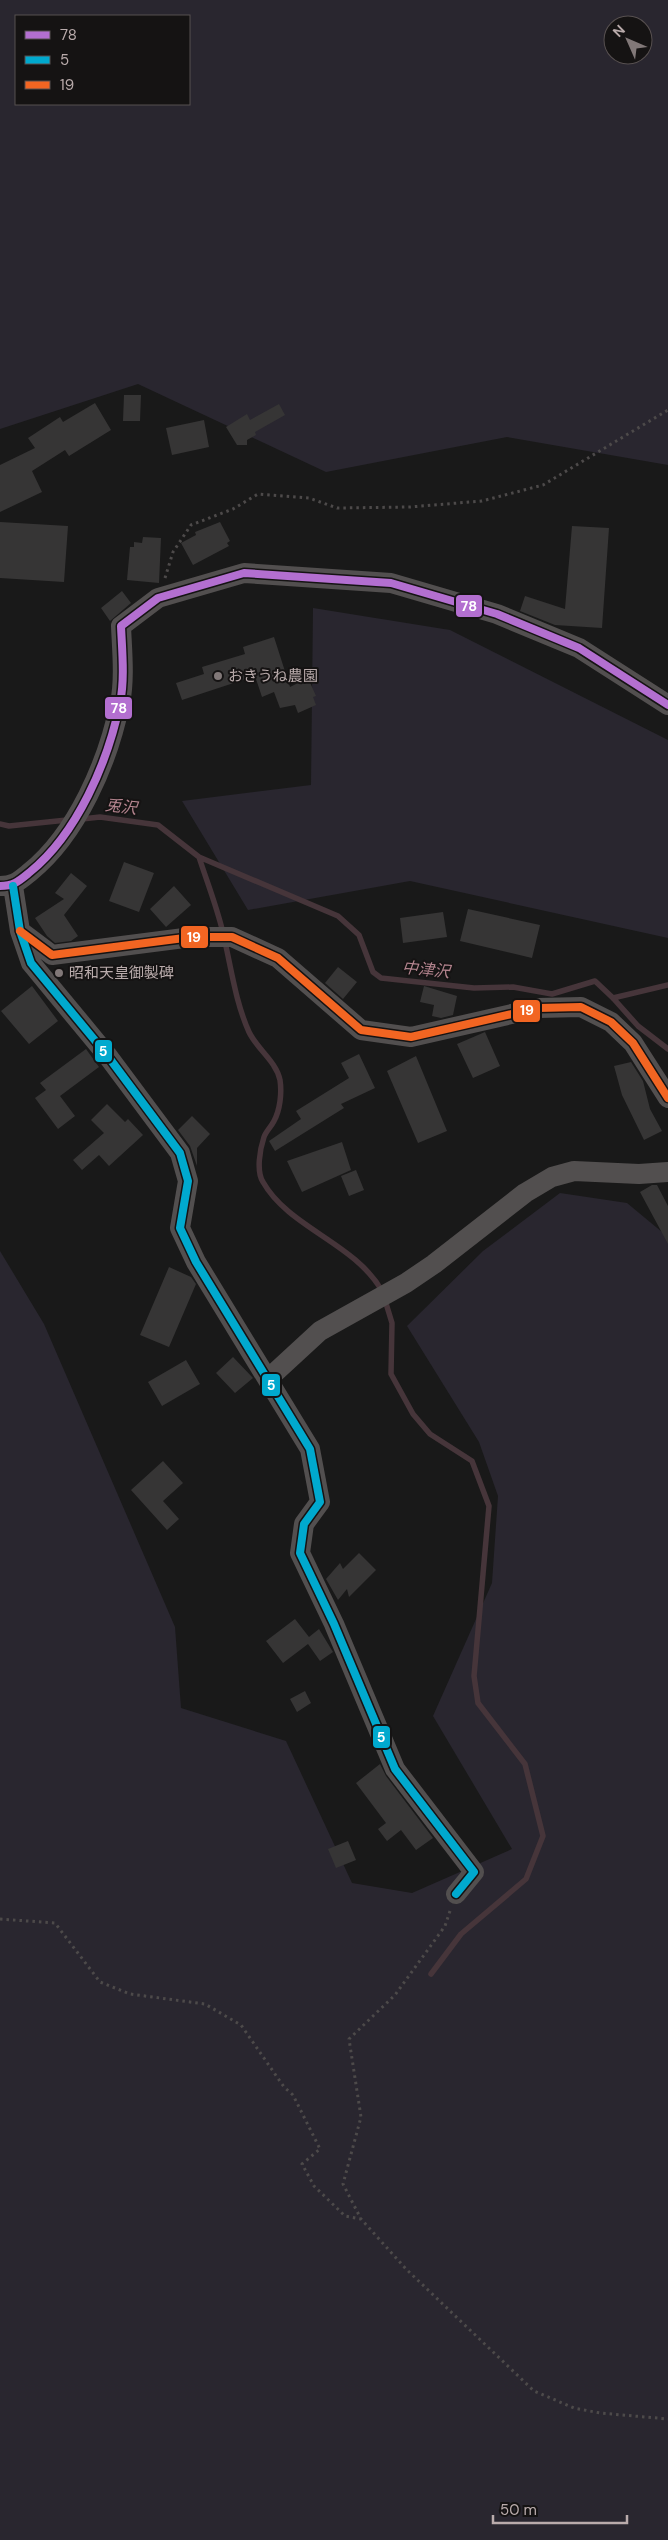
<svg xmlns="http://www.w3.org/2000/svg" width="668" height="2540" viewBox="0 0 668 2540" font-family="'DM Sans','Noto Sans JP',sans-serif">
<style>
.green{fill:#29262f;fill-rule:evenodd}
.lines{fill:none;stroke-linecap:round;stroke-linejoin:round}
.stream{stroke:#46353a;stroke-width:5.5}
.building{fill:#363535}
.path{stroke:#4d4a4a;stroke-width:3;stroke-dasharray:2.5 4;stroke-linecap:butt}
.street{stroke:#524f4f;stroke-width:20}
.bus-1-casing{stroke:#151313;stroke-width:11}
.bus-2-casing{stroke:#151313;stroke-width:11}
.bus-3-casing{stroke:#151313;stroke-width:11}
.bus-1{stroke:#b36fd0;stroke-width:8}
.bus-2{stroke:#00a9ce;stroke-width:8}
.bus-3{stroke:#f26522;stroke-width:8}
.poi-dot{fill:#817878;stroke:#151313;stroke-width:2}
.labels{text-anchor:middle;stroke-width:4;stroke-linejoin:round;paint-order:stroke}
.poi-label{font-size:15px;fill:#b9abab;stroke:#151313;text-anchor:start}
.water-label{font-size:16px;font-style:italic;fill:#b2838d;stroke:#151313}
.line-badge{stroke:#151313;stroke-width:2}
.badge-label{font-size:14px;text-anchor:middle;font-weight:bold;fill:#fff}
</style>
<rect width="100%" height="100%" fill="#191919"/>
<path class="green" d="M0,0h668v465l-161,-28 -181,35 -188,-88 -138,45zM16,16h173v88h-173zM613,25h30v30h-30z
M313,608l137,22 218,110v198l-258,-57 -162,29 -66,-109 129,-16z
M560,1193l67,10 41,34v1303h-668v-1289l44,73 131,303 6,81 105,33 66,142 60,10 100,-44 -79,-133 59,-133 6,-87 -19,-54 -72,-116 76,-75z"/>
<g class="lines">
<path class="stream" d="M82,819l18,-2 58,8 41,32 139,59 21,19 14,37 8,6 93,10 39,-1 39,7 43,-13 18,17 25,28 30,23
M0,824l9,2 58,-6
M199,857c8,25 18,50 24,76 8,33 12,68 26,99 8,17 27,29 31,48 2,13 0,30 -6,41 -3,6 -8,10 -10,16 -4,12 -8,34 -1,45 26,46 92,61 119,109
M613,998l55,-13
M385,1300l7,23 -1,51 22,40 17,20 42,27 17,45 -15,170 4,27 47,61 18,72 -17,43 -65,55 -30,40"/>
</g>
<path class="building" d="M124,395h17l-1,26h-17z
M95,403l16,27 -42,26 -4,-6 -33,21 10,21 -42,20v-47l35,-17 -7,-10 32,-21 3,5z
M279,404l6,11 -30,17 1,3 -9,5v5h-10l-11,-18 21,-13 3,6z
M204,420l5,27 -37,8 -6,-27z
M0,522l68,4 -4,56 -64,-4z
M220,522l10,19 -3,2 2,3 -36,19 -12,-22 15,-8 -1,-3z
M572,526l37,2 -7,100 -47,-3 -35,-14 5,-15 40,13z
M143,537l18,1 -2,45 -32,-3 3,-33h4v-5l8,1z
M122,591l9,12 -21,18 -9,-13z
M274,637l16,50 18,-9 8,18 -3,1 3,8 -18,8 -3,-8 -15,3 -6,-16 -12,5 -7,-21 -73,24 -6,-17 28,-9 -2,-7 43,-13 -2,-7z
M124,862l30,11 -15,39 -30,-11z
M71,873l16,13 -23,29 14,21 -7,5 -16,2 -8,-7 -12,-18 29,-19 -9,-6z
M174,886l17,19 -25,22 -16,-18z
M468,909l72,16 -8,33 -72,-17z
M443,912l4,25 -44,6 -3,-25z
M338,967l19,15 -14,17 -18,-16z
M32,986l26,35 -29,23 -28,-33z
M424,986l33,10 -4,19 -12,3 -9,-2 2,-11 -14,-3z
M485,1032l15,34 -27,12 -16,-34z
M86,1049l13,18 -39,29 15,20 -17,13 -23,-31 11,-8 -6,-7z
M359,1054l16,34 -34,16 3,4 -69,43 -6,-10 32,-22 -5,-8 53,-33 -8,-15z
M416,1056l31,75 -29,12 -31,-72z
M631,1062l12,19 7,28 12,22 -18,9 -22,-45 -8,-29z
M107,1104l18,18 3,-3 15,16 -34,31 -10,-11 -17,15 -9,-10 31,-27 -13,-13z
M192,1116l18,18 -13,14v18l-7,-20 -12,-16z
M342,1142l9,28 -49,22 -15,-31z
M356,1170l8,20 -15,6 -8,-20z
M652,1185h5l11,21v38l-28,-52z
M169,1267l22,10 5,7 -27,63 -29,-12z
M233,1357l20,21 -18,15 -19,-20z
M186,1360l14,24 -38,22 -14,-24z
M163,1461l20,22 -20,18 16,18 -12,11 -36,-40z
M359,1553l17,17 -27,27 -2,-8 -9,11 -12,-21 14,-16 3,6z
M295,1619l14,18 10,-8 14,23 -13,9 -12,-17 -25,19 -17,-22z
M305,1691l6,12 -14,9 -7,-13z
M380,1764l6,12 47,62 -17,12 -15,-20 -14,11 -9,-12 8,-6 -30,-40z
M348,1841l8,19 -20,8 -8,-19z"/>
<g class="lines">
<path class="path" d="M165,578l8,-26 18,-27 42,-16 25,-15 51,4 28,10 73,-1 72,-6 61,-16 125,-75
M450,1911l-5,15 -50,69 -46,44 12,78 -18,67 18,35 45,50 128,122 40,17 26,5 68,6
M0,1919l55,4 45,59 30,12 75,10 36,21 43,62 9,8 27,54 -18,15 12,22 31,30 16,3"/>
<path class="street" d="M0,886c14,0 19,-5 30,-14 47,-38 78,-110 90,-169 5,-24 2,-53 1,-77l37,-28 86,-25 147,10 106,31 82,34 89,57
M13,886l7,45 11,32 76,92 73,98 8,28 -8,47 16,34 114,187 10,53 -16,22 -4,29 34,71 61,145 79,103 -18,22
M20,931l32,24 140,-18h40l46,21 83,72 50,7 127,-29 43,-1 30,15 22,21 35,55
M269,1378l51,-47 86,-48 28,-19 91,-71 27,-16 22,-6 65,3 29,-2"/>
<defs>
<path id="bus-1" d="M0,886c14,0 19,-5 30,-14 47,-38 78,-110 90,-169 5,-24 2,-53 1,-77l37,-28 86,-25 147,10 106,31 82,34 89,57"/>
<path id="bus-2" d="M13,886l7,45 11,32 76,92 73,98 8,28 -8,47 16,34 114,187 10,53 -16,22 -4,29 34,71 61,145 79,103 -18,22"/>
<path id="bus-3" d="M20,931l32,24 140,-18h40l46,21 83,72 50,7 127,-29 43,-1 30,15 22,21 35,55"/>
</defs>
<use href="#bus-1" class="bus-1-casing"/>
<use href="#bus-2" class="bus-2-casing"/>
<use href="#bus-3" class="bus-3-casing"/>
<use href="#bus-1" class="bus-1"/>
<use href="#bus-2" class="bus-2"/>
<use href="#bus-3" class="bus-3"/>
</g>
<g class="poi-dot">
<circle cx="218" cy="676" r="5"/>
<circle cx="59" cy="973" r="5"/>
</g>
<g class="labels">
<g class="poi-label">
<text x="228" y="681">おきうね農園</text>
<text x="69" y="978">昭和天皇御製碑</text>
</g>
<g class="water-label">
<text transform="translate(121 806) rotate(7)" y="6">兎沢</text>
<text transform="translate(426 969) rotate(6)" y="6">中津沢</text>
</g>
</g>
<g class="line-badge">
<rect x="455" y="594" width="28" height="24" rx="5" fill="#b36fd0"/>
<rect x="104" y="696" width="29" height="24" rx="5" fill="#b36fd0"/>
<rect x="180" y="925" width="29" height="24" rx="5" fill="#f26522"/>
<rect x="512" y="999" width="29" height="24" rx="5" fill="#f26522"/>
<rect x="94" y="1039" width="19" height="24" rx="5" fill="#00a9ce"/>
<rect x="261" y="1373" width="20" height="24" rx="5" fill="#00a9ce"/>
<rect x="372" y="1725" width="19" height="24" rx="5" fill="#00a9ce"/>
</g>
<g class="badge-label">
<text x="469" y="611">78</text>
<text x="119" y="713">78</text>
<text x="194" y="942">19</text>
<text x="527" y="1015">19</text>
<text x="103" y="1056">5</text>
<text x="271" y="1390">5</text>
<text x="381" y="1742">5</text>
</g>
<rect x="15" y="15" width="175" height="90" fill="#151313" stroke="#575050"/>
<rect x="25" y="31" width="25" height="8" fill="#b36fd0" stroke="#575050"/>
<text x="60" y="40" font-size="15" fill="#b9abab">78</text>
<rect x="25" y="56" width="25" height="8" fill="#00a9ce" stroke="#575050"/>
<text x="60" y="65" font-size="15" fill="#b9abab">5</text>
<rect x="25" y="81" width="25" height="8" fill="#f26522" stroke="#575050"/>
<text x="60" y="90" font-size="15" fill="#b9abab">19</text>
<g transform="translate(628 40) rotate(315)"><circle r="24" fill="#151313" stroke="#575050"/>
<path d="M0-4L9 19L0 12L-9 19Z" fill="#817878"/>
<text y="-8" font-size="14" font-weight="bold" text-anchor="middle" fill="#b9abab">N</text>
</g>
<path d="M493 2515v8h134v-8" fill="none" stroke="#b9abab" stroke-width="2.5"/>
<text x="500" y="2515" font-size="15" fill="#b9abab" stroke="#151313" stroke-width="4" paint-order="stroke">50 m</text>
</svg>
